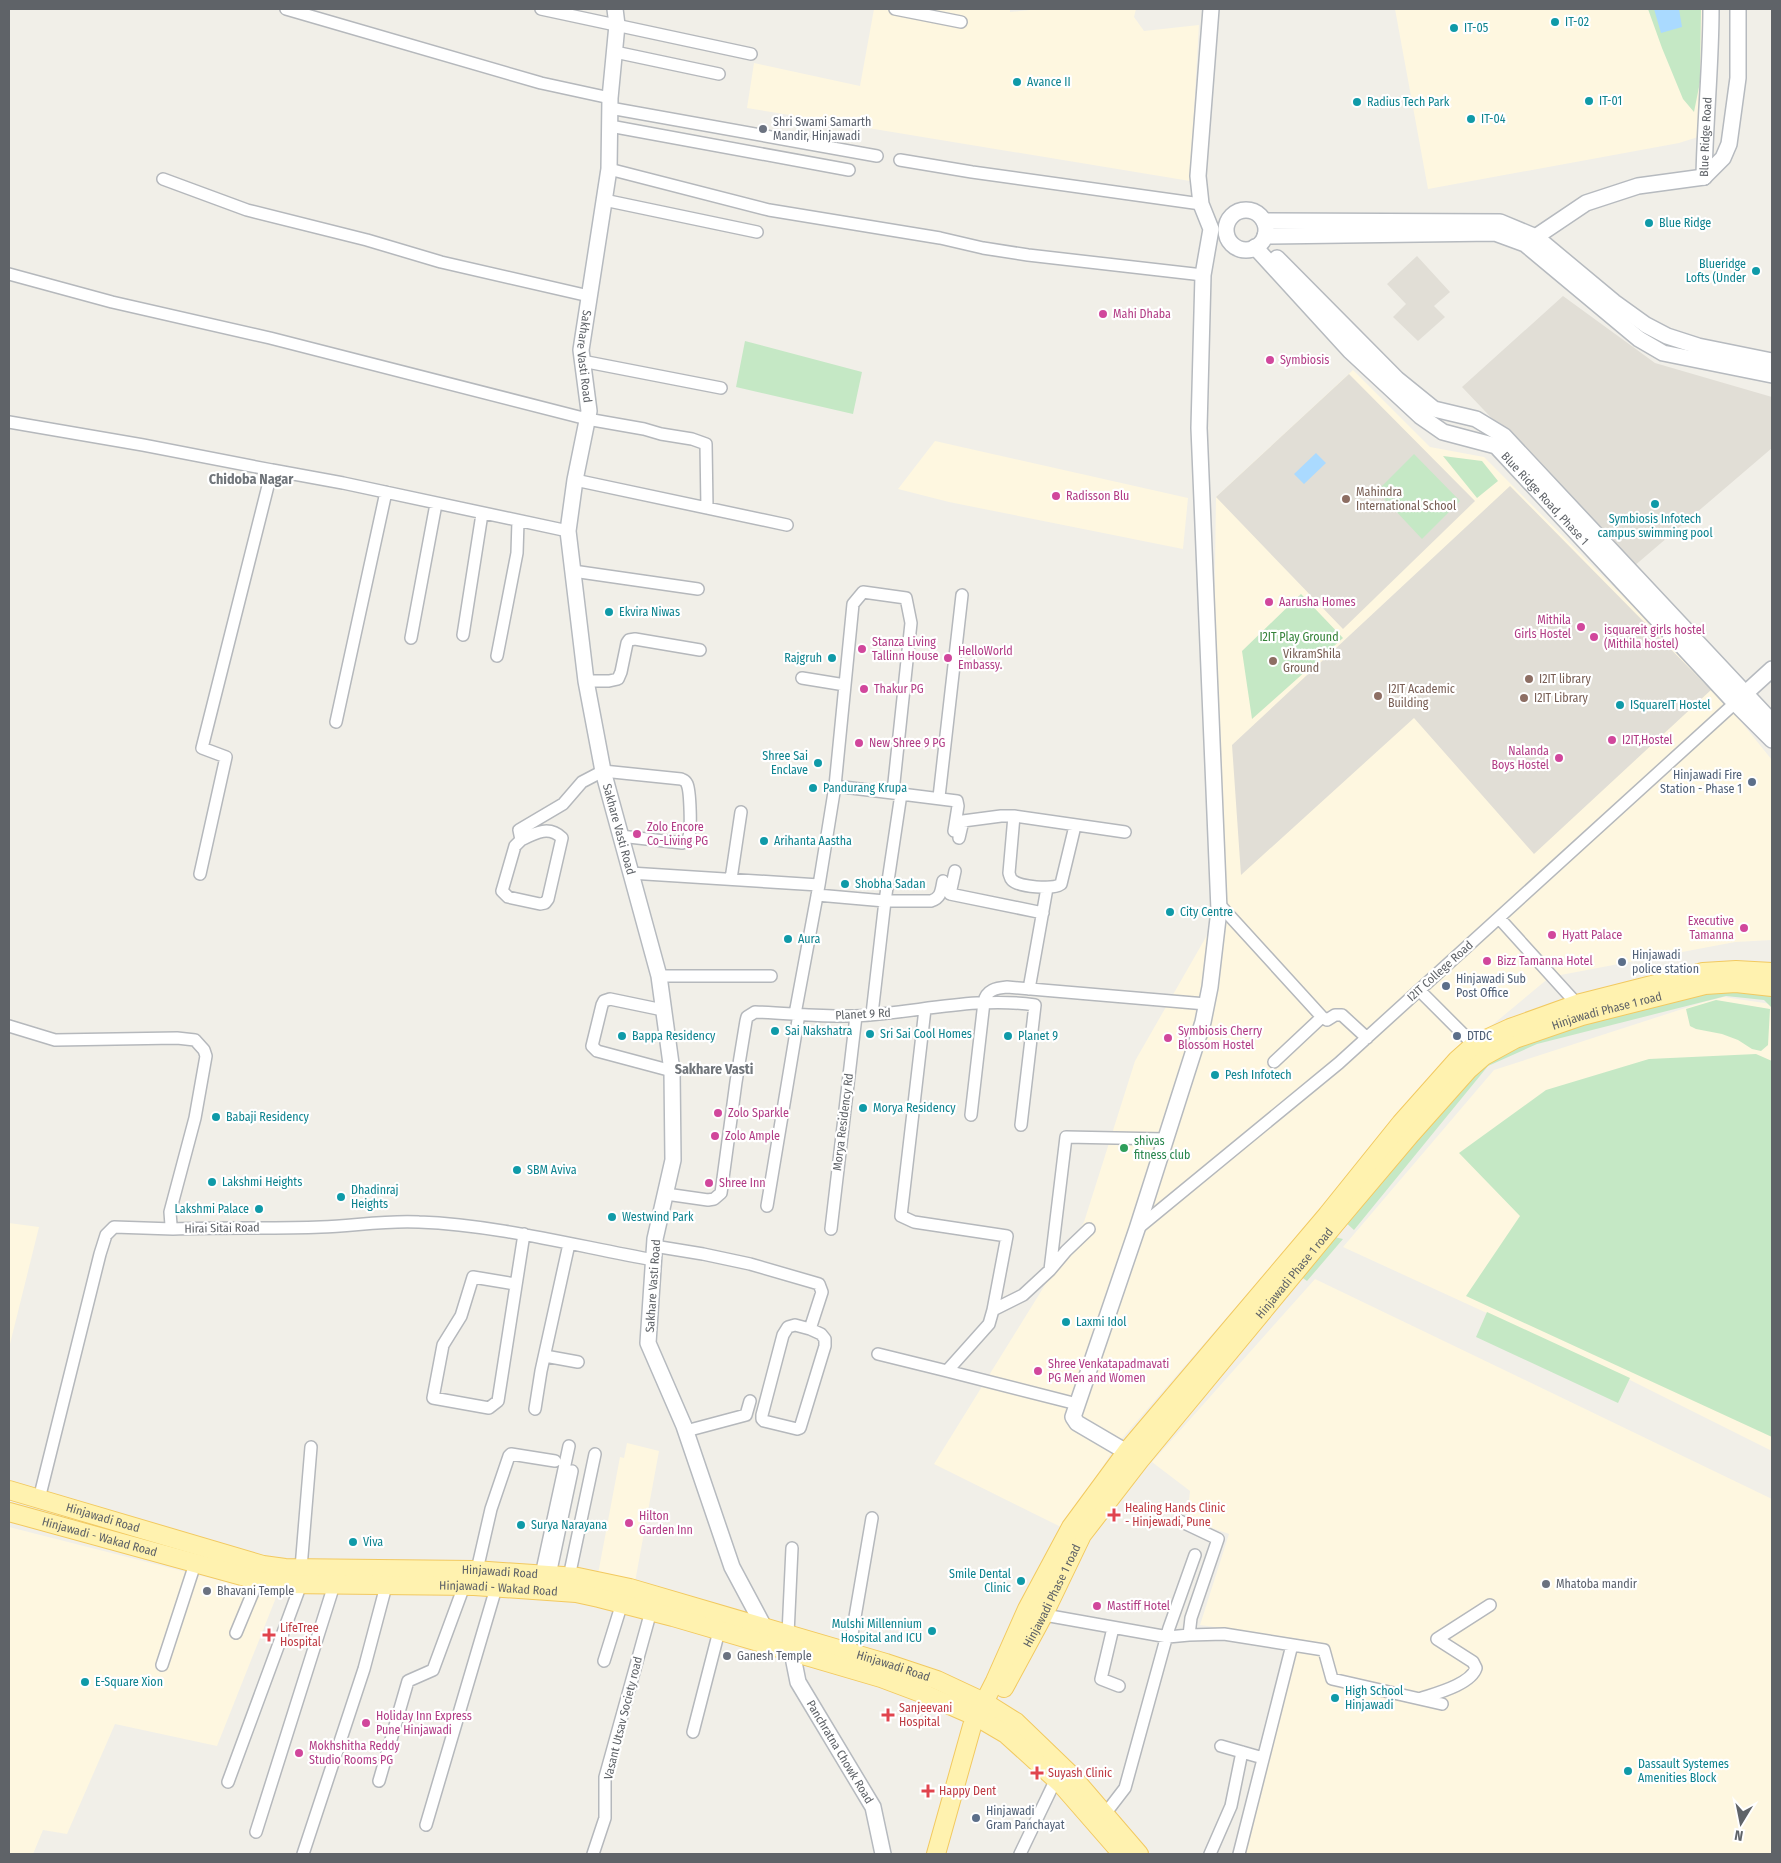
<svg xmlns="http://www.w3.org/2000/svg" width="1781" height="1863" viewBox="0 0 1781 1863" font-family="'Fira Sans Condensed',sans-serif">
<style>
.commercial{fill:#fef7e0}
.education{fill:#e1ded6}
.green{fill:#c5e8c5}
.water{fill:#aadaff}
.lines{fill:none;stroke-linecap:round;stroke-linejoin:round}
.street-casing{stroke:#b5b8bc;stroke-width:14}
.secondary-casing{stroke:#b6babf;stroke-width:18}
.primary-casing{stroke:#f2c960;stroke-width:20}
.street{stroke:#fff;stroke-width:11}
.secondary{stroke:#fff;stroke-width:15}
.primary{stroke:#fff2af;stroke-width:18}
.culture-dot{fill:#0f9aa8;stroke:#fff;stroke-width:2}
.worship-dot{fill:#6b7280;stroke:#fff;stroke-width:2}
.hotel-dot{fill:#d1479c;stroke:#fff;stroke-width:2}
.education-dot{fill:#8d6e63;stroke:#fff;stroke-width:2}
.service-dot{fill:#5c6f8a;stroke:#fff;stroke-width:2}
.leisure-dot{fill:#2e9e5b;stroke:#fff;stroke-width:2}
.health-dot{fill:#e0444e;stroke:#fff;stroke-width:2}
.labels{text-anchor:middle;stroke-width:4.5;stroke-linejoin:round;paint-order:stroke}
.culture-label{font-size:12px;fill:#0d838f;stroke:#fff;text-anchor:start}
.worship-label{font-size:12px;fill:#5b616d;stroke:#fff;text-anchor:start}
.street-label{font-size:12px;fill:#5f6368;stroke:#fff}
.hotel-label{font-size:12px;fill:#b23c85;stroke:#fff;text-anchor:start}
.education-label{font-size:12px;fill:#785e54;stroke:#fff;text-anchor:start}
.park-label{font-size:12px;fill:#348238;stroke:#fff}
.service-label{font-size:12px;fill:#4e5e75;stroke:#fff;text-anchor:start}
.leisure-label{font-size:12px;fill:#27864d;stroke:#fff;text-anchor:start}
.health-label{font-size:12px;fill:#be3a42;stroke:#fff;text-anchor:start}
.neighbourhood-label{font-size:14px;font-weight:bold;fill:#70757a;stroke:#fff}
</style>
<rect width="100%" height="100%" fill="#f1efe8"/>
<path class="commercial" d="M874,9h136v3l29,-3h97l-2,8 10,14 55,-6 -9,156 -443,-73 7,-45 106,23z
M1395,9h310l-1,66 -6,62 -19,6 -251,46z
M1353,370l77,77 54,10 229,230 59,73v180l-37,2 -185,35 -101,84 -331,382 -55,85 -129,-64 150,-242 51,-161 75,-131 6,-433z
M935,441l253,57 -5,51 -234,-47 -51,-13z
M1724,997l47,7 1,3v444l-172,-86 -257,-118 151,-177 210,-68z
M9,1223l30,4 -30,121z
M1315,1279l457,220v355h-528l56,-215 -100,-14 29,-91 -42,-15 3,-28 -38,-29z
M627,1443l32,8 -24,131 -37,-8 22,-117 4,1z
M9,1527l268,68 -60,151 -102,-22 -48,110 -24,-4 -10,24h-24z"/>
<path class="education" d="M1417,256l33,36 -16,14 11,11 -27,24 -25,-24 13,-13 -19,-20z
M1563,296l92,67 117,34v51l-139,119 -171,-180z
M1349,374l126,127 -132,128 -127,-132z
M1510,486l201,204 -177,164 -120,-136 -173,157 -9,-130z"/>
<path class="green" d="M1648,9h53l-1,73 -6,30 -11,-13 -21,-51z
M745,341l117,31 -9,42 -117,-27z
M1414,454l46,47 -38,38 -45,-48z
M1443,456l39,5 16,20 -21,17z
M1301,594l42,44 -91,81 -10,-68z
M1714,988l58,4v16l-8,-8 -38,-4 -189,48 -49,22 -134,164 -10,-9 137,-157 61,-30z
M1716,1000l54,9 -2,36 -7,6 -9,-2 -14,-9 -16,-6 -26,-5 -6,-3 -4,-17z
M1756,1054l16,7v376l-306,-141 54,-80 -61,-63 87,-63 103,-31z
M1330,1236l13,3 -36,42 -10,-7z
M1487,1312l143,66 -12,25 -142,-66z"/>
<path class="water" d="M1654,9h25l3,18 -21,6z
M1316,453l10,10 -22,21 -10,-10z"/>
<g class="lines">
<defs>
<path id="street" d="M286,9l255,74 69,15
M541,9l210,45
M895,9l66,13
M615,52l104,22
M610,108l267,48
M610,126l239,44
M900,160l72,12 229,32
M609,169l160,41 171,28 43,10 45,7 175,20
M163,179l84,31 120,30 74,22 148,34
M604,200l153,32
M9,274l103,28 158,36 317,81 57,10 17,5 31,5 14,5 1,64
M582,361l139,27
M9,422l134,23 129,25
M575,480l212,45
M573,571l125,18
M463,635l19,-121
M411,638l25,-134
M497,656l20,-103 1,-32
M802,678l43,7
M586,681h23l9,-2 3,-7 6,-29 2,-3 6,-1 65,11
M336,722l50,-230
M835,786l18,-182 10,-12 43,6 5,25 -18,169
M901,794l56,7 1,5 -4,25
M939,797l23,-202
M1014,816l-5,57c1,3 1,5 3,7 7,7 41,10 49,4l14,-58
M959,838l4,-17 38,-5h13l111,16
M521,840c14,-7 28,-15 41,-2l-14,61 -3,4 -5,1 -32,-7 -6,-6 13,-45 6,-6 -2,-10 44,-26 19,-22 21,-11 78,8c4,2 4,1 6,5 3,6 5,48 1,55 -1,3 -3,3 -6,4l-62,-7
M955,871l-5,23 93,19
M630,873l189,12 -24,129
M200,874l26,-117 -24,-9 70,-278 71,13 225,48
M731,879l10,-67
M817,895l68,6 16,-107 -66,-8 -16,99
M1218,903l104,114 5,3 8,-5h7l25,23
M1499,918l78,86
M659,976h112
M1029,989l18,-101
M1419,990l59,59
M925,1009l-24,207 13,6 93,14 -14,74 -4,14 -42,47 130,33
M663,1010l-53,-11 -6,2 -2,4 -10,41 5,5 75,20
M872,1014l13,-113h46c10,-3 10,-10 12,-20
M9,1026l46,14 122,-2 18,2 9,10 2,6 -11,62 -25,94 1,13 2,4c49,-2 98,0 148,-2 32,-1 65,-7 98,-5 79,3 157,24 235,38
M1274,1062l48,-45
M971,1115l13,-113c2,-12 12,-14 23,-15l199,17
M666,1194l42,6 6,-1 7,-6 15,-111 10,-61 1,-4 8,-5c33,1 67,5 100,4 61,-3 120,-20 180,-11l-14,120
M767,1206l32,-192
M831,1229l25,-213
M1137,1229l202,-166 396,-360
M654,1246l49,8 47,10 69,20 3,8 -12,37 -15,-4 -7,2 -5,8 -21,80v4l2,2 33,8 3,-1 25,-82v-7l-4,-5 -11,-5
M1050,1270l16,-133 99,2
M515,1284l-42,-7 -12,39 -18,29 -10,53 56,10 9,-7 26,-167
M993,1310l30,-15 27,-25 16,-19 23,-22
M878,1354l69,17
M545,1356l33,6
M535,1409l6,-38 28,-127
M686,1431l60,-16 4,-14
M39,1499l61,-245 6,-19 8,-8 59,2
M1180,1521l38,18 -27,79 -2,17
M301,1568l10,-121
M477,1570l14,-61 18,-53 2,-2 44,7
M541,1575l28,-129
M550,1575l22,-104
M569,1577l26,-123
M1039,1614l129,23 21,-2 35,-1 100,16 8,29 110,25
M1113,1628l-12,51 18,7
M236,1633l22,-53
M788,1634l4,-86
M849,1652l23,-134
M604,1661l18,-58
M162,1665l33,-101
M1422,1698c15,-5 49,-14 54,-30l-3,-6 -36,-23 53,-34
M693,1732l26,-101
M1221,1746l42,12
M379,1781l29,-100 25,-11 31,-84
M228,1782l73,-198
M1105,1814l20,-26 44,-160 26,-73
M426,1825l70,-237
M256,1832l78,-247
M303,1854l61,-185 22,-83
M593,1854l12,-36v-41l46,-166
M1020,1854l36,-75
M1210,1854l21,-48 11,-54
M1239,1854l53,-209"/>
<g id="secondary">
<path id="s1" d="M615,9l2,16 -7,73 -1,71 -28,181 8,61 -14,69 -7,51 18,150 17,90 56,205 13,95 1,89 -18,79 -7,104 36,83 48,141 32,60 -3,6"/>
<path d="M1704,177l19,-19 6,-14 9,-66v-69"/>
<path id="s2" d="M1704,177c1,-56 7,-112 7,-168"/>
<circle cx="1246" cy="230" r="20"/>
<path d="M1264,221l236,1 36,15 78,65 32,23 21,11 31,10 74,15"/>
<path d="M1265,236l230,-3 30,11 114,95 24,14 109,22"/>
<path d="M1528,242l58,-39 52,-17 66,-9"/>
<path id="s3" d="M1255,247l95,104 70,65 23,16 53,14 239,257 37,37"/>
<path d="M1277,258l120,121 37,30 42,10 28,17 268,286"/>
<path d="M1738,700l34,-31"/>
<path d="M1135,1457l-58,-34 -4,-6 64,-188 66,-207 7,-35 9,-77 -20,-482 4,-153 8,-46 -10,-25 -3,-28 13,-167"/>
<path id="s4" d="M792,1652l6,30 75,125 10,47"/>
</g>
<g id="primary">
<path id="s5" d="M9,1490l254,75 22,3 189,2 104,7 52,11 256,75 51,17 47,22 32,20 55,53 68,79"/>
<path id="s6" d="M9,1512l251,69 24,3 190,2 102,7 23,5 74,19 208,61 48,18 48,21 29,17 55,50 61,70"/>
<path id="s7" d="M1004,1688l39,-72 39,-81 58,-75 195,-236 76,-90 57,-64 16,-14 31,-17 67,-23 123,-31 31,-2 36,4"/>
<path d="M936,1854l36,-128 23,-45 32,-72 44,-82 56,-76 200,-236 74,-92 56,-63 18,-16 35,-16 67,-24 126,-32 33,-2 36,2"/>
</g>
</defs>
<use href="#street" class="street-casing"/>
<use href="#secondary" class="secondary-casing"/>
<use href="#primary" class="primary-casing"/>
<use href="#street" class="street"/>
<use href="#secondary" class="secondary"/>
<use href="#primary" class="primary"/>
</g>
<g class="culture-dot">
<circle cx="1555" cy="22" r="5"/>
<circle cx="1454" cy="28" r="5"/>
<circle cx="1017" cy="82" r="5"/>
<circle cx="1589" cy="101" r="5"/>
<circle cx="1357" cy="102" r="5"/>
<circle cx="1471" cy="119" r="5"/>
<circle cx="1649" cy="223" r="5"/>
<circle cx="1756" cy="271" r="5"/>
<circle cx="1655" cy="504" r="5"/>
<circle cx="609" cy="612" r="5"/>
<circle cx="832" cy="658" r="5"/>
<circle cx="1620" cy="705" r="5"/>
<circle cx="818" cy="763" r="5"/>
<circle cx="813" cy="788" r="5"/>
<circle cx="764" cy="841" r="5"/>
<circle cx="845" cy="884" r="5"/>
<circle cx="1170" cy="912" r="5"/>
<circle cx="788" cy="939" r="5"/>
<circle cx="775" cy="1031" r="5"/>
<circle cx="870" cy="1034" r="5"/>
<circle cx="622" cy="1036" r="5"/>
<circle cx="1008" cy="1036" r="5"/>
<circle cx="1215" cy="1075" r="5"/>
<circle cx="863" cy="1108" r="5"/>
<circle cx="216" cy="1117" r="5"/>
<circle cx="517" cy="1170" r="5"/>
<circle cx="212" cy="1182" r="5"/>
<circle cx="341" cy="1197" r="5"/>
<circle cx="259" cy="1209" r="5"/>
<circle cx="612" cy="1217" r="5"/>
<circle cx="1066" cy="1322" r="5"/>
<circle cx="521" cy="1525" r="5"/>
<circle cx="353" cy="1542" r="5"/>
<circle cx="1021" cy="1581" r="5"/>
<circle cx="932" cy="1631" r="5"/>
<circle cx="85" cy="1682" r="5"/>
<circle cx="1335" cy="1698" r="5"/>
<circle cx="1628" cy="1771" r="5"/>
</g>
<g class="worship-dot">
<circle cx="763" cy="129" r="5"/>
<circle cx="1546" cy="1584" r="5"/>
<circle cx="207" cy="1591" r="5"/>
<circle cx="727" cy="1656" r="5"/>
</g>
<g class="hotel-dot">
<circle cx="1103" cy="314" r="5"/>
<circle cx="1270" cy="360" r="5"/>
<circle cx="1056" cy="496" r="5"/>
<circle cx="1269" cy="602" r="5"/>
<circle cx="1581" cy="627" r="5"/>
<circle cx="1594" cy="637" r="5"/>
<circle cx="862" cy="649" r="5"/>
<circle cx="948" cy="658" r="5"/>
<circle cx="864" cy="689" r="5"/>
<circle cx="1612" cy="740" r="5"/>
<circle cx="859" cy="743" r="5"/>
<circle cx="1559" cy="758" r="5"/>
<circle cx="637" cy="834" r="5"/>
<circle cx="1744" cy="928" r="5"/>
<circle cx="1552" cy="935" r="5"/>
<circle cx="1487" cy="961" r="5"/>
<circle cx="1168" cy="1038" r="5"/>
<circle cx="718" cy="1113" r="5"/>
<circle cx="715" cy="1136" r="5"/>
<circle cx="709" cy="1183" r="5"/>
<circle cx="1038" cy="1371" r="5"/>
<circle cx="629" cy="1523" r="5"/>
<circle cx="1097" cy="1606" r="5"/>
<circle cx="366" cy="1723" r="5"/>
<circle cx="299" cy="1753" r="5"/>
</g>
<g class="education-dot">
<circle cx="1346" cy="499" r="5"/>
<circle cx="1273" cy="661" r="5"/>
<circle cx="1529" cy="679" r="5"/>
<circle cx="1378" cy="696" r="5"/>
<circle cx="1524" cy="698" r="5"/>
</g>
<g class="service-dot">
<circle cx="1752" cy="782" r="5"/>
<circle cx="1622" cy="962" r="5"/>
<circle cx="1446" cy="986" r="5"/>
<circle cx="1457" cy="1036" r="5"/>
<circle cx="976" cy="1818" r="5"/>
</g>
<circle class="leisure-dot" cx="1124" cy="1148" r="5"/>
<g class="health-dot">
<path d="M1111.5 1507.5h5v5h5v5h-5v5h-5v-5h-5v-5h5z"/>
<path d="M266.5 1627.5h5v5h5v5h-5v5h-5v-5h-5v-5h5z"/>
<path d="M885.5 1707.5h5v5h5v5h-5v5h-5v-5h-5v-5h5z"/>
<path d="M1034.5 1765.5h5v5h5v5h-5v5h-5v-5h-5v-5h5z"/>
<path d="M925.5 1783.5h5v5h5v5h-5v5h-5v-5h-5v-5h5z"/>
</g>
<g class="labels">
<g class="culture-label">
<text x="1565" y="26">IT-02</text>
<text x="1464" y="32">IT-05</text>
<text x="1027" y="86">Avance II</text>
<text x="1599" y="105">IT-01</text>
<text x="1367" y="106">Radius Tech Park</text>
<text x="1481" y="123">IT-04</text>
<text x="1659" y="227">Blue Ridge</text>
<text x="1746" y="268" text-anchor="end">Blueridge<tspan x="1746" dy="14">Lofts (Under</tspan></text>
<text x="1655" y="523" text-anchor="middle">Symbiosis Infotech<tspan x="1655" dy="14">campus swimming pool</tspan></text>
<text x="619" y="616">Ekvira Niwas</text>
<text x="822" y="662" text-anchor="end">Rajgruh</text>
<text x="1630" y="709">ISquareIT Hostel</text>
<text x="808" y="760" text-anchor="end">Shree Sai<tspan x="808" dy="14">Enclave</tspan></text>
<text x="823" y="792">Pandurang Krupa</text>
<text x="774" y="845">Arihanta Aastha</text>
<text x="855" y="888">Shobha Sadan</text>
<text x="1180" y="916">City Centre</text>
<text x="798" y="943">Aura</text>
<text x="785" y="1035">Sai Nakshatra</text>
<text x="880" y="1038">Sri Sai Cool Homes</text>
<text x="632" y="1040">Bappa Residency</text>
<text x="1018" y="1040">Planet 9</text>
<text x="1225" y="1079">Pesh Infotech</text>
<text x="873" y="1112">Morya Residency</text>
<text x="226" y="1121">Babaji Residency</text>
<text x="527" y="1174">SBM Aviva</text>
<text x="222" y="1186">Lakshmi Heights</text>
<text x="351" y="1194">Dhadinraj<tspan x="351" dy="14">Heights</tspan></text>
<text x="249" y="1213" text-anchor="end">Lakshmi Palace</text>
<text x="622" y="1221">Westwind Park</text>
<text x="1076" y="1326">Laxmi Idol</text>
<text x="531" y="1529">Surya Narayana</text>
<text x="363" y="1546">Viva</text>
<text x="1011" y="1578" text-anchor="end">Smile Dental<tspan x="1011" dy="14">Clinic</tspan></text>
<text x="922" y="1628" text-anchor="end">Mulshi Millennium<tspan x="922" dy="14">Hospital and ICU</tspan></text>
<text x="95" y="1686">E-Square Xion</text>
<text x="1345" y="1695">High School<tspan x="1345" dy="14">Hinjawadi</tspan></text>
<text x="1638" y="1768">Dassault Systemes<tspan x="1638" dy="14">Amenities Block</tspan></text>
</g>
<g class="worship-label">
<text x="773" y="126">Shri Swami Samarth<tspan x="773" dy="14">Mandir, Hinjawadi</tspan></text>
<text x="1556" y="1588">Mhatoba mandir</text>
<text x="217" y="1595">Bhavani Temple</text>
<text x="737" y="1660">Ganesh Temple</text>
</g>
<g class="street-label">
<text dy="4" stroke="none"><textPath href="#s2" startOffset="40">Blue Ridge Road</textPath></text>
<text dy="4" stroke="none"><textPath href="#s1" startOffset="350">Sakhare Vasti Road</textPath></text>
<text dy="4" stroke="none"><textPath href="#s3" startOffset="391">Blue Ridge Road, Phase 1</textPath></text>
<text dy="4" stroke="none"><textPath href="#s1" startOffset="830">Sakhare Vasti Road</textPath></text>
<text transform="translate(1440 971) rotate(-42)" y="4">I2IT College Road</text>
<text dy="4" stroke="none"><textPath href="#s7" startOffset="929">Hinjawadi Phase 1 road</textPath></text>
<text transform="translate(863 1014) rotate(-3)" y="4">Planet 9 Rd</text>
<text transform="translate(843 1122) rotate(-83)" y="4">Morya Residency Rd</text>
<text transform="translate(222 1228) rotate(-1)" y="4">Hirai Sitai Road</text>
<text dy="4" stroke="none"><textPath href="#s7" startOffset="509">Hinjawadi Phase 1 road</textPath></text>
<text transform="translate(653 1286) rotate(-86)" y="4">Sakhare Vasti Road</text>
<text dy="4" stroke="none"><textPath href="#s5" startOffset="98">Hinjawadi Road</textPath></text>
<text dy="4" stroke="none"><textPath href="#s6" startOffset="94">Hinjawadi - Wakad Road</textPath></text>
<text dy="4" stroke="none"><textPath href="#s5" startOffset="502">Hinjawadi Road</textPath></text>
<text dy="4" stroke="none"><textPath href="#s6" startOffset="499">Hinjawadi - Wakad Road</textPath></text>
<text dy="4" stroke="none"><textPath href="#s7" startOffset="104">Hinjawadi Phase 1 road</textPath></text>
<text dy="4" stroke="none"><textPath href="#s5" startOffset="908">Hinjawadi Road</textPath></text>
<text transform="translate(623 1718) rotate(-76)" y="4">Vasant Utsav Society road</text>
<text dy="4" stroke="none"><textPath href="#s4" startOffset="112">Panchratna Chowk Road</textPath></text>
</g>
<g class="hotel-label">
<text x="1113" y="318">Mahi Dhaba</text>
<text x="1280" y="364">Symbiosis</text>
<text x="1066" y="500">Radisson Blu</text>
<text x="1279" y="606">Aarusha Homes</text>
<text x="1571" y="624" text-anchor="end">Mithila<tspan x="1571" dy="14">Girls Hostel</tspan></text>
<text x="1604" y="634">isquareit girls hostel<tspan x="1604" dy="14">(Mithila hostel)</tspan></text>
<text x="872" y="646">Stanza Living<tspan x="872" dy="14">Tallinn House</tspan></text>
<text x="958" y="655">HelloWorld<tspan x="958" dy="14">Embassy.</tspan></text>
<text x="874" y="693">Thakur PG</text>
<text x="1622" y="744">I2IT,Hostel</text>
<text x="869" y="747">New Shree 9 PG</text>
<text x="1549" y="755" text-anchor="end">Nalanda<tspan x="1549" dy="14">Boys Hostel</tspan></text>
<text x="647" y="831">Zolo Encore<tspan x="647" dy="14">Co-Living PG</tspan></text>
<text x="1734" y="925" text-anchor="end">Executive<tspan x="1734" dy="14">Tamanna</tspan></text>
<text x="1562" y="939">Hyatt Palace</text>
<text x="1497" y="965">Bizz Tamanna Hotel</text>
<text x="1178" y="1035">Symbiosis Cherry<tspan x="1178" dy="14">Blossom Hostel</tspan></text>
<text x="728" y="1117">Zolo Sparkle</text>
<text x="725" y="1140">Zolo Ample</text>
<text x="719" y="1187">Shree Inn</text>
<text x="1048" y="1368">Shree Venkatapadmavati<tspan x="1048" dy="14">PG Men and Women</tspan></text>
<text x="639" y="1520">Hilton<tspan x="639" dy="14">Garden Inn</tspan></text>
<text x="1107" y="1610">Mastiff Hotel</text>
<text x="376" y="1720">Holiday Inn Express<tspan x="376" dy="14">Pune Hinjawadi</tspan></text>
<text x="309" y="1750">Mokhshitha Reddy<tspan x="309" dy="14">Studio Rooms PG</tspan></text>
</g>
<g class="education-label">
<text x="1356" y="496">Mahindra<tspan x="1356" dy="14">International School</tspan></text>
<text x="1283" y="658">VikramShila<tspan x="1283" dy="14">Ground</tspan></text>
<text x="1539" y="683">I2IT library</text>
<text x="1388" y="693">I2IT Academic<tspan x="1388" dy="14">Building</tspan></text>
<text x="1534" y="702">I2IT Library</text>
</g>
<g class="park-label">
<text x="1299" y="641">I2IT Play Ground</text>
</g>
<g class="service-label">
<text x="1742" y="779" text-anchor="end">Hinjawadi Fire<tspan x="1742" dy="14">Station - Phase 1</tspan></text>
<text x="1632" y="959">Hinjawadi<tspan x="1632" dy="14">police station</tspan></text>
<text x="1456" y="983">Hinjawadi Sub<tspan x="1456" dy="14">Post Office</tspan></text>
<text x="1467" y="1040">DTDC</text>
<text x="986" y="1815">Hinjawadi<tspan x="986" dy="14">Gram Panchayat</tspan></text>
</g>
<g class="leisure-label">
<text x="1134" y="1145">shivas<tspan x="1134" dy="14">fitness club</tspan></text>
</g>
<g class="health-label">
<text x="1125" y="1512">Healing Hands Clinic<tspan x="1125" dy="14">- Hinjewadi, Pune</tspan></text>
<text x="280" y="1632">LifeTree<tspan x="280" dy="14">Hospital</tspan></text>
<text x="899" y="1712">Sanjeevani<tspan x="899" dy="14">Hospital</tspan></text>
<text x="1048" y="1777">Suyash Clinic</text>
<text x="939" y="1795">Happy Dent</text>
</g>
<g class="neighbourhood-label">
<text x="251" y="484">Chidoba Nagar</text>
<text x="714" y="1074">Sakhare Vasti</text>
</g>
</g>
<rect width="1781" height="1863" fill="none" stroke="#5f6368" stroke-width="20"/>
<g transform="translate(1741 1823) rotate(190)" stroke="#ffffff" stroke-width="4" paint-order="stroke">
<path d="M0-4L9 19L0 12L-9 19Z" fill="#5f6368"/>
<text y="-8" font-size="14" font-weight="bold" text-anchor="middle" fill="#5f6368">N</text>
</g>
</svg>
